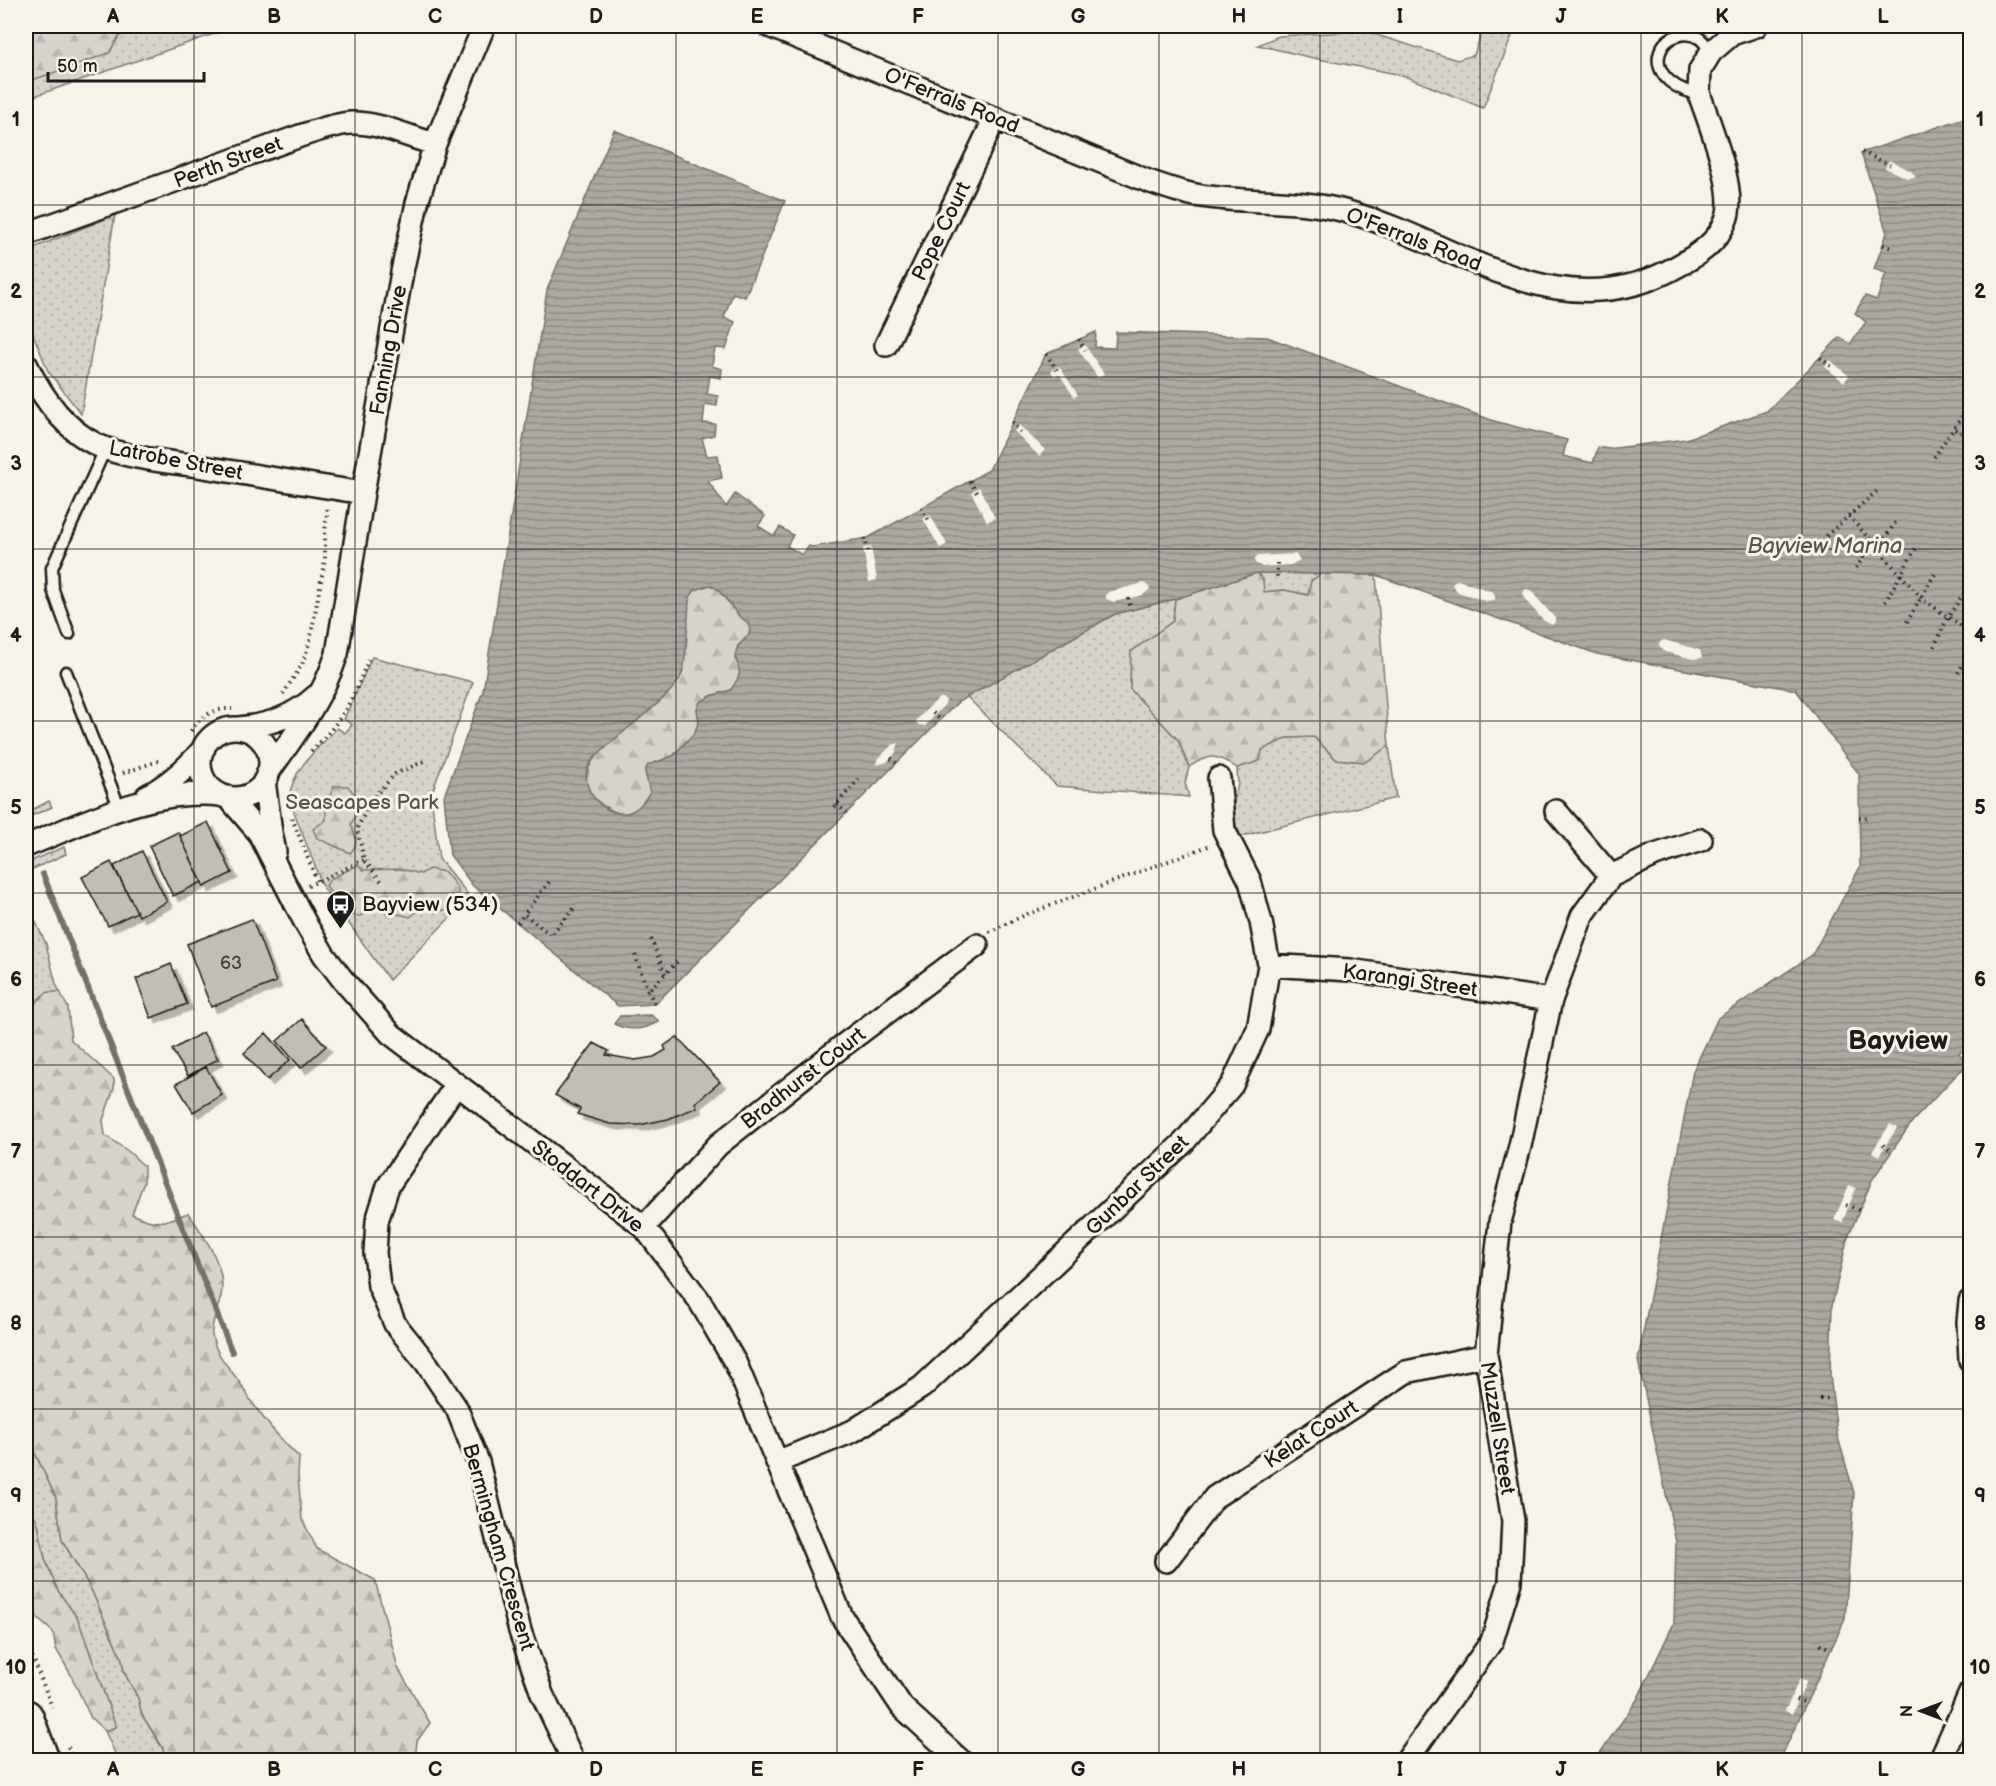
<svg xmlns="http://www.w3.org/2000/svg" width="1996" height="1786" viewBox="0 0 1996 1786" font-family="'Balsamiq Sans',sans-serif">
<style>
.green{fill:url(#green-dots);stroke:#7a7874;stroke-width:1.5}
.forest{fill:url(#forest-firs);stroke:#7a7874;stroke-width:1.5}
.water{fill:url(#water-rules);stroke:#72716c;stroke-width:1.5;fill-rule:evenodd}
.pier{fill:#f7f3e8}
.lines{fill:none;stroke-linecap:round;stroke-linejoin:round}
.stream{stroke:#72716c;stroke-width:6}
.building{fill:#c0beb5;stroke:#1c1c1c;stroke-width:1.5;filter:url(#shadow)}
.service-casing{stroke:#1c1c1c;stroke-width:15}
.minor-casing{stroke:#1c1c1c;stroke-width:26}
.primary-casing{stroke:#1c1c1c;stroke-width:38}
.path{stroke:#1c1c1c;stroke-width:4;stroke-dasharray:1.5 4.5;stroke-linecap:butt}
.service{stroke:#f7f3e8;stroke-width:10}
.minor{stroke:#f7f3e8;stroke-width:21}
.primary{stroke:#f7f3e8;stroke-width:33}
.grid{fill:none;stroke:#1c1c1c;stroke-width:1.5;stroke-opacity:0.55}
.labels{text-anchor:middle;stroke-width:6;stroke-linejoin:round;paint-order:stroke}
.number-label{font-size:18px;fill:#454442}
.street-label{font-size:21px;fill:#1c1c1c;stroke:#f7f3e8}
.park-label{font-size:21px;fill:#545351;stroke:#f7f3e8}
.poi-label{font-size:21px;fill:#1c1c1c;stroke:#f7f3e8;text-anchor:start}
.water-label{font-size:22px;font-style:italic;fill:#565452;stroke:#f7f3e8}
.district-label{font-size:27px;font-weight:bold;fill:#1c1c1c;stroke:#f7f3e8}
.neatline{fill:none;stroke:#1c1c1c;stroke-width:2}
.grid-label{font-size:20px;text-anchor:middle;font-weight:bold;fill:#1c1c1c}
</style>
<defs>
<pattern id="green-dots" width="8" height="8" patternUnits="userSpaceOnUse" patternTransform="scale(1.5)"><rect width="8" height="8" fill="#d7d3cb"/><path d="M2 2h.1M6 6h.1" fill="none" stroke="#b8b5ae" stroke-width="1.8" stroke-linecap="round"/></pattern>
<pattern id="forest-firs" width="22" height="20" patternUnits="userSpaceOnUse" patternTransform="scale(1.5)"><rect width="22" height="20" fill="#d7d3cb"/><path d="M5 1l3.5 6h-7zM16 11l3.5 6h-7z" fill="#b8b5ae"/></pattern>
<pattern id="water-rules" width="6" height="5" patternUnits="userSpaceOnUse" patternTransform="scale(1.5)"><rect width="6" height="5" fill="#aca9a2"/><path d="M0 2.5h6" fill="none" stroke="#8b8983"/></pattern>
<filter id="shadow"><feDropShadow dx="5.5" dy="5.5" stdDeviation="0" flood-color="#0004"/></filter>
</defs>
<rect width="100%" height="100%" fill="#f7f3e8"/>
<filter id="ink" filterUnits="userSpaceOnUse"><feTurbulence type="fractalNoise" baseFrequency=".0167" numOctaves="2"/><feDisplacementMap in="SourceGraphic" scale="12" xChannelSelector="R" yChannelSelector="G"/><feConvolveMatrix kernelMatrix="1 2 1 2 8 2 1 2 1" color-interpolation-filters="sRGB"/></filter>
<g filter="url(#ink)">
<path class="green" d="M141,26h96l-211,73v-17l83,-29 10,-17z
M1484,26h32l-33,82 -81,-33 -89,-17 -55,-13 21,-9 85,-5 93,29 17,-5z
M115,215l-34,199 -33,-43 -22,-55v-65z
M1257,573l64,1 -10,7 -2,14 -25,-5 -21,2v-12z
M1175,599l-2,22 -42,31 -1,37 48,51 11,27 -4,16 4,14 -132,-11 -90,-89 148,-83z
M372,657l101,25 -42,113 8,64 31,38 -81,83 -66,-93 -34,-88c3,-30 28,-50 48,-71l8,5 7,-8 -8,-6z
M1314,737l22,22 29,3 24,-16 7,52 -158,39 -6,-18 1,-12 5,-23 -1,-16 22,-7 3,-11 25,-12z
M49,801l3,6 -26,11v-5z
M64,847l2,7 -40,18v-9z
M26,901l20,43 10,40 4,8c-23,0 -19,9 -34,22z
M26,1424l4,18 26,56 6,42 28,47 32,72 2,13 14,26 4,17 21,34 2,11h-47l-13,-29 11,-4 -38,-108 -20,-28 -13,-32 -8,-39 -11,-16z"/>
<path class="forest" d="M26,26h115l-22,10 -10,17 -82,29h-1z
M1257,573l6,7 1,12 20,-2 24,5 3,-14 10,-7 55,1 13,171 -24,16 -29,-3 -22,-22 -27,1 -25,12 -2,11 -23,7c-21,-14 -27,-15 -48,-1l-11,-27 -48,-51 1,-37 42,-31 2,-22z
M710,584l8,5 21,27 9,6 2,7 -1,6 -11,11 -3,13 6,9 -2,10 -8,12 -20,6 -14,13 2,12 -4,11 -22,24 -25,9 -3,6 5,21c-5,8 -10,17 -20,20 -6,3 -13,1 -19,-2 -22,-11 -32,-27 -18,-50l89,-86 7,-76 6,-8z
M334,786h14l14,18 -11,20c4,11 9,20 -1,29l-33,-15 -4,-9 13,-9v-15z
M358,865l5,5 38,-1 20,5 8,-5 16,3 12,15 2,13 -14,10 -10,2 -11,-6 -14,11 -11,-3 -11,2 -9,-10 -10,4 -9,6c-27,-1 -21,-15 -34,-30l4,-7z
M48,992h12l8,16 3,32 43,39v9l-11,32 2,15 23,16 16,15v16l-12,32c25,12 31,9 56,-1 16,22 39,55 33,83 -2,11 -11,28 -9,39 5,24 18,32 30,51 4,6 7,13 12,19 13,19 28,36 45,52l-1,19 4,43 15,30 58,31 23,88 32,55 -13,18 -2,19h-250l-2,-12 -21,-33 -4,-17 -14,-26 -2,-13 -32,-72 -28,-47 -6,-42 -26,-56 -4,-18v-410c8,-8 12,-16 22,-22z
M26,1504l11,16 8,39 13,32 20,28 38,108 -11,4 -14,-13 -21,-45 -14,-24 -3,-17 -16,-14 -11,-45z"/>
<path class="water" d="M1970,116v929l-11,8 9,13 -10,7 -46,49 -40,58 -25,60 -15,65 -2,70 7,59 17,59 -9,126 -65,141h-185l42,-60 37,-77 2,-81 -38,-182 55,-289 25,-53 94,-63 48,-88 -1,-93 -63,-84 -199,-36 -221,-79 -119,-2 -82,26 -60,15 -157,88 -303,302 -37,2 -145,-120 -23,-31 -6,-59 39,-105 64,-401 67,-160 171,71 -40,96 -12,-4 -9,24 11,5 -9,27 -11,-1 -3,18 10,3 -1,9 -11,-2 -3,18 11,2 -1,10 -12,-2 -2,19 12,1 -1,11 -12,3 5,18 11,-1 4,23 -14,3 18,26 9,-13 30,22 -7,10 16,10 6,-9 13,8 -6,11 15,9 7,-9 3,1 56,-9 121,-68 57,-116 50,-22 -1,15 20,1 1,-16 151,5 227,84 73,19 -4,16 30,7 5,-16 10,2 78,-10 81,-28 73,-74 10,7 16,-22 -11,-9 10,-17 12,4 9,-27 -12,-4 13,-36 -26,-80zM710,585l8,4 21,27 9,7 2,6 -1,6 -11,11 -3,9c5,19 8,16 -4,35l-20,6 -11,6 -3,7 2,12 -4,11 -22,24 -25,9 -3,6 5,21c-5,8 -12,19 -23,21 -22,4 -46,-22 -40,-44 3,-9 11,-15 18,-21 18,-18 68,-52 76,-72 6,-13 7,-61 8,-78l6,-8z
M651,1015l8,6c-14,9 -30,10 -45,3l6,-8z"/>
<path class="pier" d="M1889,160l22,11 5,6 -9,1 -22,-10z
M1085,345l19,29 -6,4 -20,-29z
M1830,360l19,16 -5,6 -19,-15z
M1059,366l19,29 -4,2 -14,-22 -6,1 -3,-5z
M1019,425l26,25 -6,6 -25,-25z
M979,487l16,31 -8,4 -16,-30z
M930,515l17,29 -7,4 -17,-29z
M871,547l6,33 -8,2 -6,-34z
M1295,554l5,6 -9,5 -29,2 -7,-4v-4l3,-3z
M1458,580l35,12 2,4v4l-10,1 -27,-9 -6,-7 2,-4z
M1144,583l4,3 2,3 -7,6 -29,7 -8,-3v-4l2,-3z
M1526,589l4,1 25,28v4l-3,3 -8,-4 -19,-21 -2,-8z
M1664,640l36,10 2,8 -9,1 -28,-7 -6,-6 1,-4z
M940,697l6,3 -1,4 -20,22 -6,-1 -3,-3 2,-4z
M899,743l-4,11 -8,8 -10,3 1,-6 14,-14z
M1890,1124l7,4 -18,28 -7,-4z
M1849,1185l7,3 -14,35 -8,-3z
M1800,1678l7,3 -15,33 -7,-3z"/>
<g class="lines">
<path class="stream" d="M43,874l189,478"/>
</g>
<path class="building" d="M208,822l24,51 -28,14 -24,-51z
M178,832l24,50 -29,14 -24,-50z
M142,851l25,51 -28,14 -25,-50z
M111,862l26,50 -29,14 -26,-49z
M252,919l24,63 -65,25 -24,-63z
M171,964l16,40 -36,14 -15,-39z
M302,1019l24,27 -25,22 -24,-27z
M203,1032l15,27 -30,17 -16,-26z
M266,1033l24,27 -23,20 -23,-27z
M677,1037l43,45 -25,21 2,4 -29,12 -29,6 -29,-1 -33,-10 3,-5 -25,-14 39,-52 15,8 -3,4 29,5 19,-3 12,-7 -2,-4z
M206,1067l16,28 -29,17 -17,-28z"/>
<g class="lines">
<defs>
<path id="service" d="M1699,93c-19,0 -47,-18 -39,-41 5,-16 26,-22 39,-14 5,3 8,9 12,14
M69,634l-16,-44 -1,-22 54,-121
M66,672l54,137"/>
<path id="minor" d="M769,26l379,155c20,7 40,14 61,16 47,6 94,2 139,15 112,31 211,122 330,54 20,-11 40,-24 48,-46 12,-29 -17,-96 -27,-127l1,-23 11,-18 21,-18 24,-8
M26,234l274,-98c16,-5 34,-12 51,-13 28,-1 57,14 84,21
M886,345l109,-227
M26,364c15,31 38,65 71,81 26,12 65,16 94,20 57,9 115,19 172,28
M239,728c30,-3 54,-11 77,-32
M200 763a35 35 0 1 1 70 0a35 35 0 1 1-70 0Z
M267,774c29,-41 54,-72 70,-120l26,-161 39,-221 15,-69 18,-59 49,-118
M264,781l7,51 4,20
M147,796c22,-12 41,-29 57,-48
M228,797l31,36 48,93 17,29 19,25 48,54 253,193 55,73 37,64 106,253 60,90 58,53
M1556,811l55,65
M26,846c63,-25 125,-58 195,-51
M1269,965l81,5 201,30
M456,1085l-68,101 -11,35 -2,32 4,33 16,38 32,40 30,45 21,53 42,169 22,63 31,66
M644,1227l74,-82 123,-98 136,-102
M1970,1301l-2,21 2,38
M777,1462l76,-31 69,-44 262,-245 48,-57 26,-56 11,-64 -8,-43 -11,-41 -26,-51 -5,-52
M1166,1561l49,-64 191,-125 80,-17
M1407,1760l85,-119 18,-59 3,-61 -27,-166 14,-133 20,-76 31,-146 31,-84 29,-40 44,-21 46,-15
M1940,1760l30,-67"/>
<path id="primary" d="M26,1717l16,43"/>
</defs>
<use href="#service" class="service-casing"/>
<use href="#minor" class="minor-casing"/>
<use href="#primary" class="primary-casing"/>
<path class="path" d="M1862,152l28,13
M1883,245l9,3
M1079,339l6,11
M1046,354l11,16
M1820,358l11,8
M1012,422l8,10
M1955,429l15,10
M1934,457l36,-52
M970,481l7,12
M921,508l8,12
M1849,516l73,83 48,33
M1826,536l51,-45
M865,538l3,13
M1878,549l19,-29
M1277,563v14
M1856,568l17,-25
M1128,598l3,12
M1885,602l31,-54
M1907,622l30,-52
M1934,647l14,-30 19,-28
M1958,673l12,-21
M283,694l19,-29 8,-24 15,-82v-28l3,-25
M933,713l7,7
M191,731c10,-15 23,-23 41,-22
M311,751c31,-29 45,-56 58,-95
M891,758l5,5
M123,773l38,-13
M837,804l9,9
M834,807l25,-28
M1859,817l9,1
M292,818l25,63
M381,881l-17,-21 -7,-31 14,-29 24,-26 32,-14
M549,882l-25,32 27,21 25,-29
M308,886l56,-26
M518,923l6,-9
M989,932l36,-17 186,-70
M651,939l14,35
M635,955l13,36 30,-30
M648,991l7,13
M1883,1145l9,6
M1846,1205l13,5
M1820,1399l12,-1
M26,1615l5,38 21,54
M1820,1644l11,5
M1796,1699l10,4
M68,1747l5,13
M1769,1759l4,1
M1969,1760l1,-3"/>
<use href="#service" class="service"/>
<use href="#minor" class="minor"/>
<use href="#primary" class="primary"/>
</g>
</g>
<path class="grid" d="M194,26v1734M355,26v1734M516,26v1734M676,26v1734M837,26v1734M998,26v1734M1159,26v1734M1320,26v1734M1480,26v1734M1641,26v1734M1802,26v1734M26,205h1944M26,377h1944M26,549h1944M26,721h1944M26,893h1944M26,1065h1944M26,1237h1944M26,1409h1944M26,1581h1944"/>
<defs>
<symbol id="bus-pin" viewBox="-11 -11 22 30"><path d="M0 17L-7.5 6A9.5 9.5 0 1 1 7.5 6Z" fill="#1c1c1c" stroke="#f7f3e8"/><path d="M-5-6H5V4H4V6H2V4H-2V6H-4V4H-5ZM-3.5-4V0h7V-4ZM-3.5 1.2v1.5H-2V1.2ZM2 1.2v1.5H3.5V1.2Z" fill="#fff"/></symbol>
</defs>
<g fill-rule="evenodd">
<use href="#bus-pin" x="324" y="888" width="33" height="45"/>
</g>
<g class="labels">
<g class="number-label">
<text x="231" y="969">63</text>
</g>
<g class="street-label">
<text transform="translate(952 100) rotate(22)" y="7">O'Ferrals Road</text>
<text transform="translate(228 162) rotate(-20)" y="7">Perth Street</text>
<text transform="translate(941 231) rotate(-64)" y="7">Pope Court</text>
<text transform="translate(1414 239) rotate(21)" y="7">O'Ferrals Road</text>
<text transform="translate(388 350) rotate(-80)" y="7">Fanning Drive</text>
<text transform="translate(176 460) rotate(11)" y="7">Latrobe Street</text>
<text transform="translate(1410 980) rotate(8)" y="7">Karangi Street</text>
<text transform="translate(803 1078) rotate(-38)" y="7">Bradhurst Court</text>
<text transform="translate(1137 1185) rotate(-44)" y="7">Gunbar Street</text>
<text transform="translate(588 1186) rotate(38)" y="7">Stoddart Drive</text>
<text transform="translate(1498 1428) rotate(81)" y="7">Muzzell Street</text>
<text transform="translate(1311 1434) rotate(-33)" y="7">Kelat Court</text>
<text transform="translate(499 1547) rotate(74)" y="7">Bermingham Crescent</text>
</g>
<g class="park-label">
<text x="362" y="809">Seascapes Park</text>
</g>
<g class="poi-label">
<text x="362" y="911">Bayview (534)</text>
</g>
<g class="water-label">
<text x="1825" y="553">Bayview Marina</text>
</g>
<g class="district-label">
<text x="1898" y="1049">Bayview</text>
</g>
</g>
<rect width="1996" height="1786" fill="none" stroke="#f7f3e8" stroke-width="66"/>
<g transform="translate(1921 1711) rotate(270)" stroke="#f7f3e8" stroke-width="4.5" paint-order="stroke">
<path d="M0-4.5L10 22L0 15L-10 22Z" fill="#1c1c1c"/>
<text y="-9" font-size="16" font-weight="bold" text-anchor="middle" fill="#1c1c1c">N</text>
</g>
<path d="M48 72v9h156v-9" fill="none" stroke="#1c1c1c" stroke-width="3"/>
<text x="57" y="72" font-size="18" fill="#1c1c1c" stroke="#f7f3e8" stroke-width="4.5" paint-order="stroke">50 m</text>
<rect x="33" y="33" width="1930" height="1720" class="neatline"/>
<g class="grid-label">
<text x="113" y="23">A</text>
<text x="274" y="23">B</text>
<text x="435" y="23">C</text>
<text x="596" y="23">D</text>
<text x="757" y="23">E</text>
<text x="918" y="23">F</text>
<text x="1078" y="23">G</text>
<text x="1239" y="23">H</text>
<text x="1400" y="23">I</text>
<text x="1561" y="23">J</text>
<text x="1722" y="23">K</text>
<text x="1883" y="23">L</text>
<text x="16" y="126">1</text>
<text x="1980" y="126">1</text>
<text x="16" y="298">2</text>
<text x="1980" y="298">2</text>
<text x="16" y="470">3</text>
<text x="1980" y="470">3</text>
<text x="16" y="642">4</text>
<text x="1980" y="642">4</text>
<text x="16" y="814">5</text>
<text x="1980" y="814">5</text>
<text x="16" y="986">6</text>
<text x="1980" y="986">6</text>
<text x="16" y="1158">7</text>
<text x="1980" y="1158">7</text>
<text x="16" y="1330">8</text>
<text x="1980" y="1330">8</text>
<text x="16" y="1502">9</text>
<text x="1980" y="1502">9</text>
<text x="16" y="1674">10</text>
<text x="1980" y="1674">10</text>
<text x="113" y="1776">A</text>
<text x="274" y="1776">B</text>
<text x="435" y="1776">C</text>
<text x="596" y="1776">D</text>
<text x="757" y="1776">E</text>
<text x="918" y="1776">F</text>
<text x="1078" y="1776">G</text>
<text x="1239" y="1776">H</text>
<text x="1400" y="1776">I</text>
<text x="1561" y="1776">J</text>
<text x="1722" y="1776">K</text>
<text x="1883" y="1776">L</text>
</g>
</svg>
